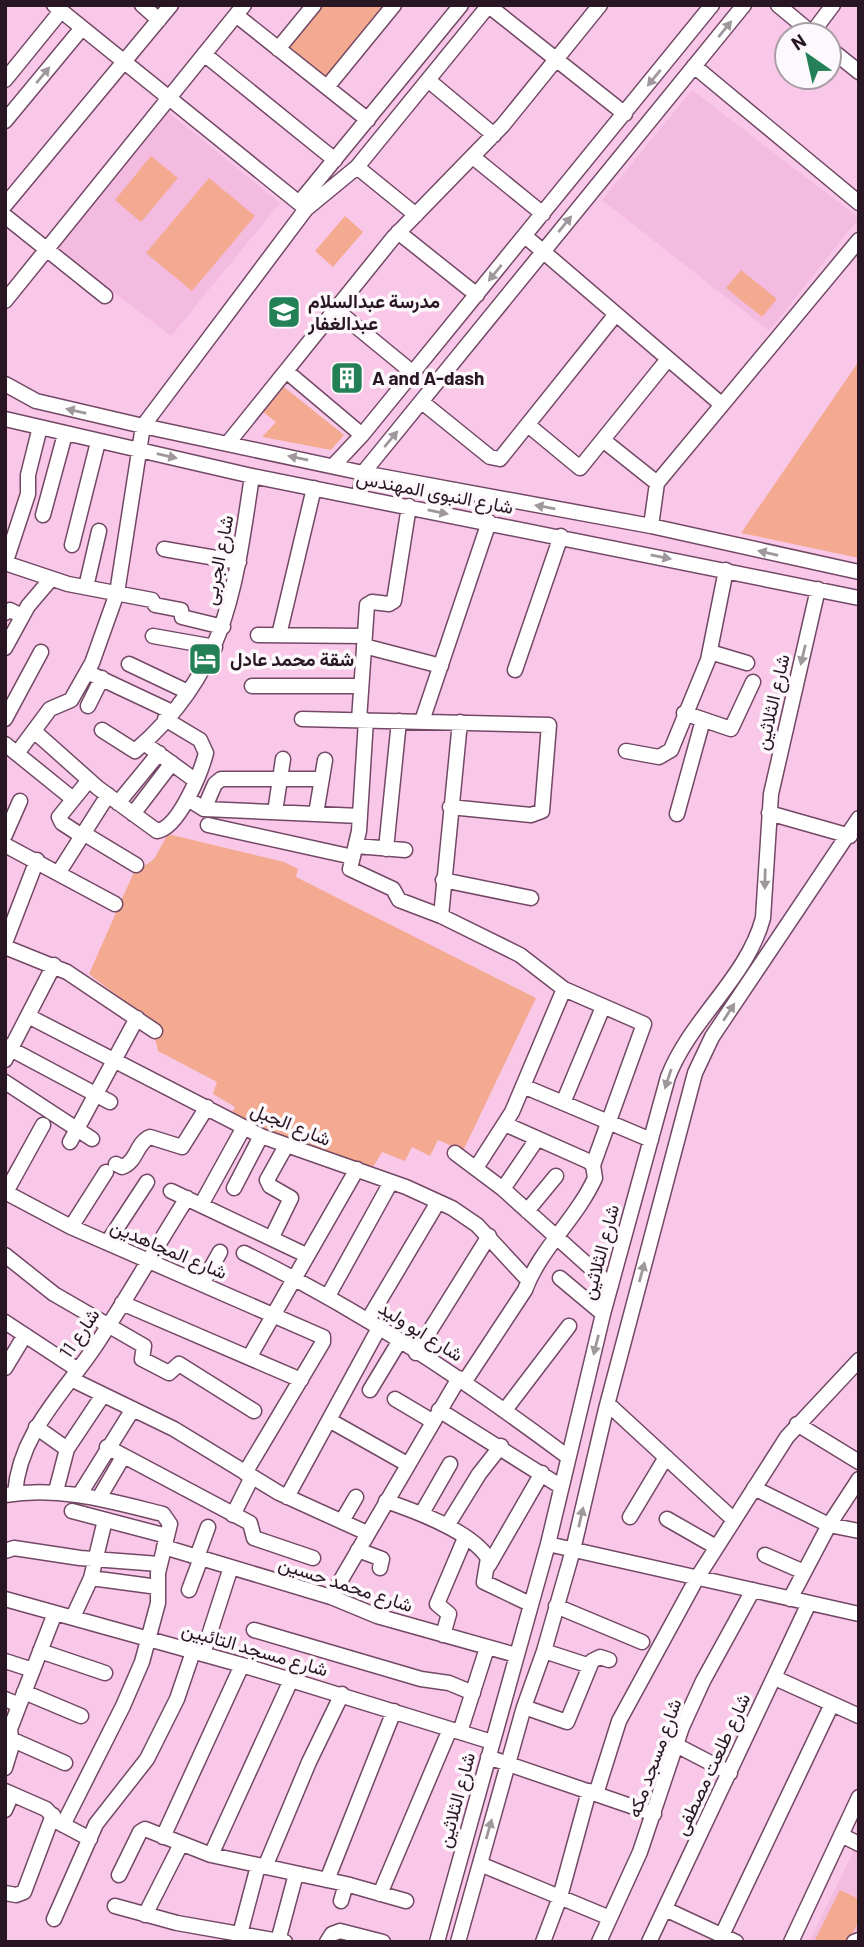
<svg xmlns="http://www.w3.org/2000/svg" width="864" height="1947" viewBox="0 0 864 1947" font-family="Barlow,Vazirmatn,sans-serif">
<style>
.built{fill:#f3bbe0}
.green{fill:#f4aa91}
.lines{fill:none;stroke-linecap:round;stroke-linejoin:round}
.minor-casing{stroke:#724865;stroke-width:17}
.minor{stroke:#fff;stroke-width:14}
.oneway{fill:#9e979c}
.labels{text-anchor:middle;stroke-width:7;stroke-linejoin:round;paint-order:stroke}
.poi-label{font-size:19px;font-weight:bold;fill:#281723;stroke:#fdf8fb;text-anchor:start}
.street-label{font-size:19px;fill:#281723;stroke:#fdf8fb}
</style>
<rect width="100%" height="100%" fill="#f9c8e8"/>
<path class="built" d="M692,90l167,128 -90,113 -167,-131z
M168,112l112,91 -109,133 -116,-88z
M857,1844l2,95 -7,3h-43z"/>
<path class="green" d="M322,5h64l-62,77 -39,-32z
M151,156l27,22 -37,44 -26,-22z
M209,178l46,38 -63,75 -46,-38z
M345,216l18,16 -30,35 -18,-16z
M741,270l36,29 -15,18 -36,-29z
M859,361v197l-118,-25z
M284,387l60,48 -13,15 -69,-13 14,-15 -13,-10z
M168,834l116,28 14,7 -2,8 240,121 -73,153 -25,-11 -8,16 -18,-9 -7,14 -23,-9 -13,22 -140,-56 6,-11 -22,-13 4,-12 -59,-31c-4,-34 -45,-57 -69,-77l44,-100 21,-15z
M840,1890l19,9v22l-11,21h-34z"/>
<g class="lines">
<defs>
<path id="minor" d="M54,5l245,198
M142,5l17,15
M778,5l36,30
M489,6l136,108
M236,15l132,105
M812,33l21,-28
M829,48l30,24
M278,49l36,-44
M204,54l131,106
M694,66l165,137
M5,80l56,-69
M428,80l66,55
M327,87l67,-82
M5,121l77,-93
M473,157l70,57
M357,167l59,48
M5,205l166,-200
M306,209l-7,-6 162,-198
M5,216l100,80
M398,232l79,63
M525,236l196,168
M5,301l239,-296
M335,309l78,64
M286,371l76,64
M5,384l31,17 107,25 220,47 288,53 208,46
M422,402l68,55 10,2 116,-145
M5,419l247,57 607,122
M528,425l52,43 88,-109
M603,440l54,43
M228,443l165,-205 110,-113 97,-120
M333,466l29,-31 350,-430
M359,496l4,-23 381,-468
M43,515l22,-81
M651,526l6,-43 202,-243
M72,545l26,-103
M164,549l75,13
M5,563l63,21 84,16 3,5 26,5 1,7 41,10
M5,564l23,-70v-19l12,-48
M86,587l13,-56
M5,613l5,-3 12,6
M258,635l107,1
M279,635l35,-147
M153,636l62,11
M364,646l77,20
M5,648l23,-42 23,-27
M710,652l37,11
M129,664l59,28
M515,670l46,-134
M87,672l85,40
M252,686h109
M88,706l14,-28
M684,713l47,16 22,-47
M5,719l36,-67
M302,719l247,6 -7,86 -11,4 -81,-8
M359,720l8,-115 5,-3 17,2 5,-3 15,-95
M366,720l-7,111 -9,38 43,20 6,11 42,16 79,39 44,34 80,35 -51,141
M422,721l67,-199
M102,730l33,21c92,-80 100,-162 117,-275
M34,731l64,57 59,43c22,-3 44,-59 49,-78l-6,-13 -35,-21
M144,743l52,38
M5,744l68,55
M626,751l33,6 12,-7 37,-90 18,-90
M18,752l32,-43 21,-9 21,-37 25,-70 26,-167 163,-217 51,-42 132,-162
M188,799l16,10 156,7
M118,803l41,-50
M204,809l11,-25 6,-5h101
M275,812l8,-53
M769,813l81,23
M133,814l39,-51
M316,814l9,-54
M677,814l26,-94
M208,825l145,32
M83,833l53,32
M5,835l15,-34
M82,836l-20,-13 -3,-6 30,-37
M5,845l110,59
M356,846l49,4
M386,849l13,-128
M59,872l49,-77
M443,880l88,18
M441,916l19,-194
M5,943l32,-83
M5,947l62,25 88,59
M28,1016l233,120 145,51 46,21 25,17 50,54
M5,1046l105,56
M5,1060l49,-95
M5,1082l87,57
M523,1086l128,54
M563,1103l40,-96
M70,1142l67,-124
M455,1153l48,36 108,97
M116,1164l6,3c15,-5 14,-24 28,-30l32,10 25,-40
M476,1168l36,-56 52,-123
M234,1188l27,-52
M503,1189l34,-50
M171,1191l135,64
M5,1192l66,35 252,110v5l-78,131
M6,1192l37,-67
M201,1205l43,-78
M527,1211l29,-35
M71,1227l35,-55
M272,1237l19,-39 -21,-12 -3,-6 19,-34
M107,1243l40,-61
M244,1253c115,56 221,127 324,204
M5,1255l49,39 90,52 -2,13 27,14 10,-9 75,47
M560,1278l43,36
M202,1284l18,-32
M328,1296l63,-114
M122,1303l179,77
M368,1320l70,-118
M5,1322l73,48
M416,1353l73,-117
M250,1356l107,-187
M5,1368l20,-33
M71,1379l103,50 105,64 88,40
M465,1381l60,-91c15,-41 52,-72 70,-112l-2,-13 -5,-4 -83,-37
M370,1390l29,-48
M395,1399l37,22
M608,1404l126,116
M439,1410l121,76
M505,1410l64,-84
M329,1420l78,44
M797,1424l62,38
M36,1427l31,22
M107,1447l143,76 4,15 59,20
M754,1488l75,37 30,6
M56,1491l11,-42 36,-54
M15,1493c5,-61 49,-100 81,-148 32,-48 60,-98 91,-147
M80,1494l53,-85
M5,1495c56,-9 105,6 158,19l7,10 -12,49v30l-16,59 -19,44 -60,119
M287,1497l92,-169
M99,1498l24,-41
M386,1501c29,10 85,30 102,57l-4,24 46,22
M72,1511l95,25
M422,1513l28,-49
M233,1515l19,-38
M630,1517l36,-60
M667,1519l49,28
M342,1521l14,-24
M447,1526l32,-52 22,-28
M548,1544l311,70
M164,1547l167,50 46,19 139,39
M358,1550l24,9 -2,9
M5,1551l9,-3 66,10 79,6
M765,1555l39,17
M197,1557l11,-30
M489,1565l53,-92
M91,1578l67,9
M189,1590l12,-32
M331,1597l128,-219
M5,1599l237,66 250,77
M790,1599l39,-74 30,-46
M556,1606l86,36
M73,1617l18,-39 14,-58
M254,1630l167,49 28,4 24,10
M443,1635l6,-21 -12,-10 28,-66
M40,1651l65,22
M544,1651l46,15
M203,1654l28,-87
M5,1661l28,9
M775,1678l84,38
M24,1692l57,24
M5,1699l14,6
M524,1707l43,15 25,-61 8,-4 9,3
M460,1732l27,-84
M13,1740l52,23
M676,1745l54,28
M488,1757l166,57
M5,1768l7,-23 -2,-16 45,-116
M5,1791l41,18 12,13 32,17
M596,1794l23,-73 78,-143 90,-141 72,-77
M5,1810l7,-16
M841,1835l18,9
M163,1837l79,-172
M211,1855l80,-175
M480,1864l130,54
M265,1867l44,-105 33,-68
M119,1875l21,-43 5,-3 66,26 135,29 60,17
M327,1880l67,-169
M5,1893l11,2 8,-3 29,-77
M380,1894l70,-165
M341,1901l5,-17
M115,1906l62,17 108,19
M665,1909l71,33
M145,1915l36,-71
M54,1919l42,-95 51,-65 30,-60 16,-47
M240,1934l18,-68
M722,1935l110,-231
M278,1941l18,-67
M327,1942l5,-8 8,-3 43,11
M437,1942l111,-398 55,-230 65,-237c23,-59 79,-99 95,-159l8,-124 47,-205
M458,1942l66,-235 20,-56 29,-101 33,-141 89,-336 17,-36 147,-219
M543,1942l17,-45 29,-106
M599,1942l41,-90 42,-125 21,-46 50,-91
M649,1942l160,-339
M791,1942l68,-145
M854,1942l5,-2"/>
</defs>
<use href="#minor" class="minor-casing"/>
<use href="#minor" class="minor"/>
</g>
<defs><path id="oneway-solid" d="M-6-.8H1V-3.2L6.5 0L1 3.2V.8H-6Z" transform="scale(1.75)"/></defs>
<g class="oneway">
<use href="#oneway-solid" transform="translate(725 29) rotate(-51)"/>
<use href="#oneway-solid" transform="translate(43 75) rotate(-50)"/>
<use href="#oneway-solid" transform="translate(654 78) rotate(129)"/>
<use href="#oneway-solid" transform="translate(565 224) rotate(-51)"/>
<use href="#oneway-solid" transform="translate(495 273) rotate(129)"/>
<use href="#oneway-solid" transform="translate(76 411) rotate(-167)"/>
<use href="#oneway-solid" transform="translate(391 439) rotate(-50)"/>
<use href="#oneway-solid" transform="translate(167 456) rotate(13)"/>
<use href="#oneway-solid" transform="translate(298 458) rotate(-168)"/>
<use href="#oneway-solid" transform="translate(545 507) rotate(-170)"/>
<use href="#oneway-solid" transform="translate(438 512) rotate(11)"/>
<use href="#oneway-solid" transform="translate(768 553) rotate(-167)"/>
<use href="#oneway-solid" transform="translate(661 557) rotate(11)"/>
<use href="#oneway-solid" transform="translate(803 655) rotate(103)"/>
<use href="#oneway-solid" transform="translate(765 879) rotate(91)"/>
<use href="#oneway-solid" transform="translate(729 1012) rotate(-57)"/>
<use href="#oneway-solid" transform="translate(668 1079) rotate(108)"/>
<use href="#oneway-solid" transform="translate(642 1272) rotate(-75)"/>
<use href="#oneway-solid" transform="translate(596 1345) rotate(104)"/>
<use href="#oneway-solid" transform="translate(581 1517) rotate(-77)"/>
<use href="#oneway-solid" transform="translate(489 1829) rotate(-74)"/>
</g>
<defs>
<symbol id="school-square" viewBox="-11 -11 22 22"><rect x="-9" y="-9" width="18" height="18" rx="4" fill="#248056" stroke="#fdf8fb"/><path d="M0-5L7-2L0 1L-7-2ZM-4 1L0 2.5L4 1V4Q0 6-4 4Z" fill="#fff"/></symbol>
<symbol id="building-square" viewBox="-11 -11 22 22"><rect x="-9" y="-9" width="18" height="18" rx="4" fill="#248056" stroke="#fdf8fb"/><path d="M-4-6H4V6H1V3H-1V6H-4ZM-2.5-4.3h1.7v1.8h-1.7ZM.8-4.3h1.7v1.8H.8ZM-2.5-1h1.7V.8h-1.7ZM.8-1h1.7V.8H.8Z" fill="#fff"/></symbol>
<symbol id="hotel-square" viewBox="-11 -11 22 22"><rect x="-9" y="-9" width="18" height="18" rx="4" fill="#248056" stroke="#fdf8fb"/><path d="M-6-4.5h1.5V1H6V5H4.5V3h-9V5H-6ZM-4 0a1.8 1.8 0 1 1 3.6 0ZM.5 0V-2.5h3Q6-2.5 6 0Z" fill="#fff"/></symbol>
</defs>
<g fill-rule="evenodd">
<use href="#school-square" x="265" y="293" width="38" height="38"/>
<use href="#building-square" x="328" y="359" width="38" height="38"/>
<use href="#hotel-square" x="186" y="640" width="38" height="38"/>
</g>
<g class="labels">
<g class="poi-label">
<text x="308" y="308">مدرسة عبدالسلام<tspan x="308" dy="22">عبدالغفار</tspan></text>
<text x="372" y="385">A and A-dash</text>
<text x="230" y="666">شقة محمد عادل</text>
</g>
<g class="street-label">
<text transform="translate(435 492) rotate(11)" y="7">شارع النبوى المهندس</text>
<text transform="translate(218 560) rotate(-79)" y="7">شارع الجربى</text>
<text transform="translate(772 702) rotate(-77)" y="7">شارع الثلاثين</text>
<text transform="translate(291 1124) rotate(22)" y="7">شارع الجبل</text>
<text transform="translate(169 1249) rotate(23)" y="7">شارع المجاهدين</text>
<text transform="translate(600 1252) rotate(-75)" y="7">شارع الثلاثين</text>
<text transform="translate(421 1331) rotate(32)" y="7">شارع ابو وليد</text>
<text transform="translate(79 1333) rotate(-56)" y="7">شارع 11</text>
<text transform="translate(346 1584) rotate(18)" y="7">شارع محمد حسين</text>
<text transform="translate(255 1649) rotate(16)" y="7">شارع مسجد التائبين</text>
<text transform="translate(654 1758) rotate(-70)" y="7">شارع مسجد مكه</text>
<text transform="translate(712 1764) rotate(-65)" y="7">شارع طلعت مصطفى</text>
<text transform="translate(456 1800) rotate(-75)" y="7">شارع الثلاثين</text>
</g>
</g>
<rect width="864" height="1947" fill="none" stroke="#281723" stroke-width="14"/>
<g transform="translate(808 56) rotate(326)"><circle r="33" fill="#fdf8fb" stroke="#a89ea5" stroke-width="2"/>
<path d="M0-5L12 26L0 18L-12 26Z" fill="#248056"/>
<text y="-10" font-size="19" font-weight="bold" text-anchor="middle" fill="#281723">N</text>
</g>
</svg>
